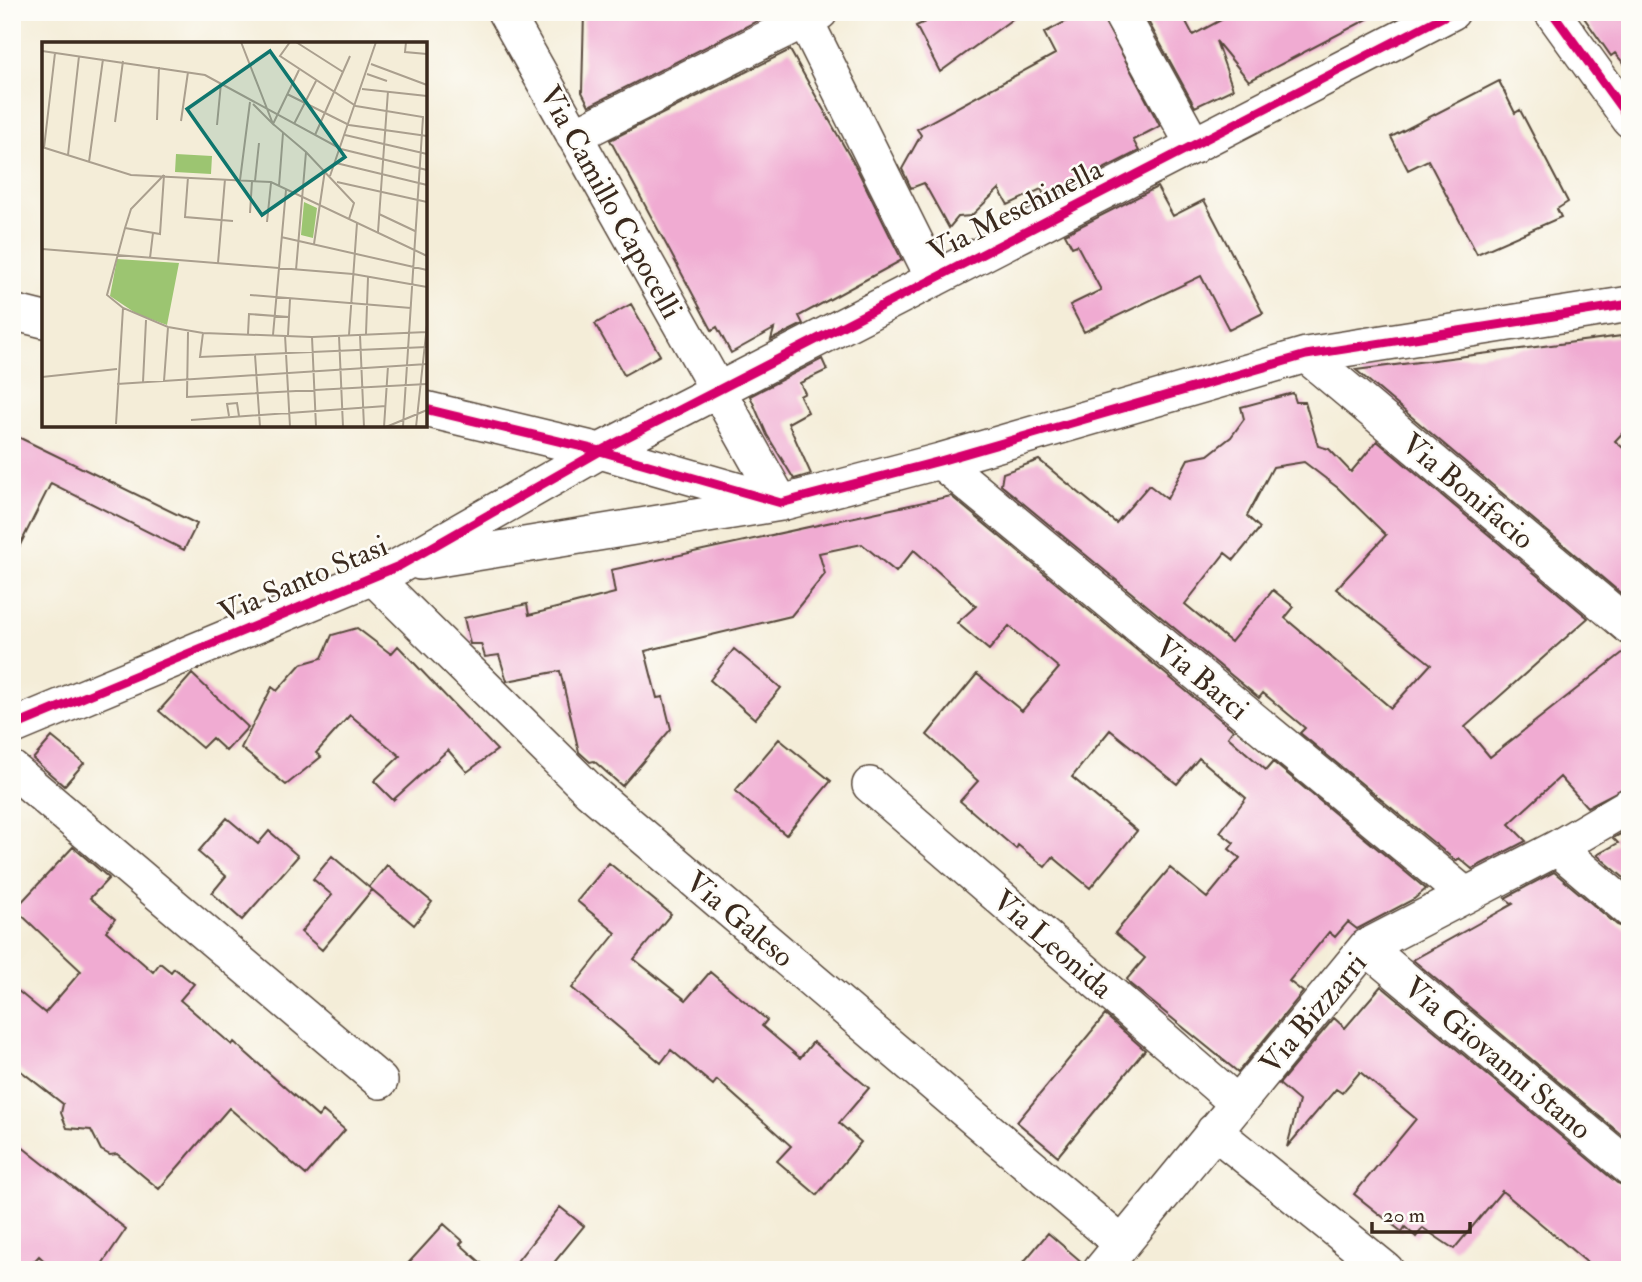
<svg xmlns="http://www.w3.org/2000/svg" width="1642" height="1282" viewBox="0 0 1642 1282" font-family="'IM FELL Double Pica',serif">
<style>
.building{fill:#f0abd2;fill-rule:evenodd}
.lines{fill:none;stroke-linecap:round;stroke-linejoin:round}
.minor-casing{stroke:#57473a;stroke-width:38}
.minor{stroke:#fff;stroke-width:35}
.cycleway-casing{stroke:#fdfcf7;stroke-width:13}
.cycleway{stroke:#d6006c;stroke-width:9}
.labels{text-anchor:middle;stroke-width:5;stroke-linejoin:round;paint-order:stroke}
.street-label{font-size:30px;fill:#3b2a1e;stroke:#fdfcf7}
.inset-road{fill:none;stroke:#aa9f8e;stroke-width:2}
.view{fill:#0f766e;fill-opacity:0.15;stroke:#0f766e;stroke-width:3.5}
.inset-edge{fill:none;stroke:#3b2a1e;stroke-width:3.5}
</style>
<rect width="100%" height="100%" fill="#fdfcf7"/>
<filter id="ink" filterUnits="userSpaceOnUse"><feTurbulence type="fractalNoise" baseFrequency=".0143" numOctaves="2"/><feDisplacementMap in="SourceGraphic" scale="14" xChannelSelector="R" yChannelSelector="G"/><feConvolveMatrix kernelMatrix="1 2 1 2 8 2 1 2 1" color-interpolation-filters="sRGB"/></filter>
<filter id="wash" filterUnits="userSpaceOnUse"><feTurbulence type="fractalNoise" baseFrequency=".00686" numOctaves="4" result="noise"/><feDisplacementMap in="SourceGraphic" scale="28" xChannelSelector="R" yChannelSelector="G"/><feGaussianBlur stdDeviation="1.57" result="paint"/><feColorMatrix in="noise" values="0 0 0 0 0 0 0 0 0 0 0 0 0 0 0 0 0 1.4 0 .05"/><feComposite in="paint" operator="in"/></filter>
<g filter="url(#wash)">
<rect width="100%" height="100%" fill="#f4edd8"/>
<g id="blocks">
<path class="building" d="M584,12h186l1,2 -182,92 -7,-14z
M920,12h102l-82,60 -24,-46 9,-4z
M1084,12h16l60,114 -27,14 6,11 -93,47 -5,-9 -33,16 -9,-16 -28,27 -13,1 -9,11 -25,-45 -13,5 -9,-19 19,-34 -4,-6 138,-75 -11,-21z
M1143,12h38l12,23 43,-23h145l-132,69 -33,-40 17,48 -38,18z
M1580,12h50v59l-15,-18 -4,3z
M790,50l68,121 44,89 -103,56 4,8 -32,16 3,-11 -43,24 -14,-26 -5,3 -102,-190z
M1499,81l16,32 5,-3 48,92 -11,7 4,8 -84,37 -49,-94 -20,10 -17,-33z
M1157,187l16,29 31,-16 59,113 -34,17 -28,-54 -117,56 -14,-27 31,-15 -24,-45 -5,2 -7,-13z
M631,304l29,51 -36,20 -29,-51z
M1630,335v90l-15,16 15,13v147l-274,-231z
M822,359l5,11 -27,13 5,10 -5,3 8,16 -20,11 23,51 -17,5 -27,-44 -17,-39z
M1293,393l3,9h9l13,44 11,3 22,23 26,-31 211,177 -123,109 25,30 140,-110v138l-43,22 -27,-30 -51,47 17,17 -54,28 -13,-11 -3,3 -156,-128 5,-5 -42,-35 -4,5 -258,-213 2,-12 36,-13 77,63 33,-38 18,14 21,-40 20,-4 23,-18 13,-18 -3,-12zM1304,462l34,26 48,47 -50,54 95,75 -40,44 -106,-90 9,-11 -21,-17 -42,52 -46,-38 40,-51 9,7 26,-32 -13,-12 26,-49z
M12,434l185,90 -13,26 -133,-67 -39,78z
M951,496l282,234 -5,7 38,33 7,-8 153,127 -12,10 -57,30 -9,-7 -13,15 -6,-5 -40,49 14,11 -65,80 -108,-88 -3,-5 18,-21 -30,-25 55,-65 37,30 33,-40 -11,-9 5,-6 -14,-11 26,-34 -47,-40 -22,26 -67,-54 -38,47 65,54 -47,57 -37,-31 -8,10 -27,-22 -2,4 -56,-48 18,-20 -51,-46 50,-61 45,37 37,-43 -50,-42 -20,24 -32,-27 19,-17 -62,-56 -18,22 -34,-28 -43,9 6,21 -34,42 -146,35 12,47 6,-1 8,32 -49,57 -28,-25 -4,1 -11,-10 -19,-81 -53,10 -8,-26 -14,2 -4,-13h-11l-6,-26 63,-14 2,11 86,-22 -4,-23z
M357,628l34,26 7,-8 99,104 -30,22 -19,-22 -55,50 -19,-19 26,-25 -50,-41 -34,38 5,4 -35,28 -45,-37 31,-61 5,4 24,-27 21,-6 10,-23z
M734,649l47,39 -26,31 -45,-39z
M192,674l56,53 -22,24 -14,-13 -10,10 -43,-37z
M52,737l32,26 -20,23 -31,-27z
M779,739l52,42 -45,54 -51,-44z
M227,818l31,26 11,-13 29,25 -56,64 -30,-27 14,-17 -28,-24z
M1630,829v54l-33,-28 21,-12 -5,-5z
M73,847l36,31 -19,20 25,21 -9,12 47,41 7,-9 11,9 3,-4 20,16 -14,16 52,45 2,-3 84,75 5,-6 22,19 -39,45 -77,-67 -70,81 -42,-35 -7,1 -9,-5 -10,-20 -24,-2 -6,-15 2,-9 -51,-40v-78l33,27 36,-42 -66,-62z
M332,856l40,34 -50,60 -21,-18 31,-37 -19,-16z
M609,863l62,51 -37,45 52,41 24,-28 57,48 -5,6 38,32 13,-16 56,46 -30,35 22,19 -44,53 -40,-34 14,-15 -74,-66 -4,5 -42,-35 -10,13 -89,-75 44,-55 -39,-32z
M387,865l45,37 -18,23 -45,-38z
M1554,872l63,53 13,5v212l-217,-182 100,-56 -8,-6z
M1381,986l236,197 13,5v82h-34l-94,-79 -48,58 -31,-21 -7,9 -11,-10 -3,5 -48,-38 62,-75 -56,-47 -18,21 -6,-4 -49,58 12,-46 -20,-17 55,-66 11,10z
M1105,1015l40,35 -87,106 -41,-34z
M12,1139l114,90 -28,41h-44l-15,-14 -13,14h-14z
M560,1207l24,19 -36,44h-38z
M444,1224l19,17 -3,3 29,26h-87z
M1048,1233l35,30 -2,7h-64z"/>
</g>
</g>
<g filter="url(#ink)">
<use href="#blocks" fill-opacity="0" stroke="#57473a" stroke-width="2"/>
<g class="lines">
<defs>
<path id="minor" d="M801,12l133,267
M1120,12l74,134
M1552,12l78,108
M574,136l246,-124
M12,312l32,8
M1306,355l324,272
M425,409l175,42 181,52 159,-42 366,-106 324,-51
M940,461l525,434
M420,562l361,-59 -276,-491
M373,577l217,214 532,453
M12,727l387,-161 201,-115 852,-439
M12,769l368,312
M870,785l367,318
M1557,848l73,62
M1366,947l264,221
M1214,1131l172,139
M1101,1270l265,-323 191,-99 73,-43"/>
</defs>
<use href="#minor" class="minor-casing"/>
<use href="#minor" class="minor"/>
<defs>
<path id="cycleway" d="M1552,12l78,108
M425,409l175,42 181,52 159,-42 366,-106 324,-51
M12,727l387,-161 201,-115 852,-439"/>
</defs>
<use href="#cycleway" class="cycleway-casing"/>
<use href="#cycleway" class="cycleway"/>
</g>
</g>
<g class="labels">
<g class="street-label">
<text transform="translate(611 202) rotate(61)" y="10">Via Camillo Capocelli</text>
<text transform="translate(1015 210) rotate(-27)" y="10">Via Meschinella</text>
<text transform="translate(1468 491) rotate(40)" y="10">Via Bonifacio</text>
<text transform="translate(303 579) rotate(-23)" y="10">Via Santo Stasi</text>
<text transform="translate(1202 678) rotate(40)" y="10">Via Barci</text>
<text transform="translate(740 919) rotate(40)" y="10">Via Galeso</text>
<text transform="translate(1053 944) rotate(41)" y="10">Via Leonida</text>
<text transform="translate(1313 1013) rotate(-50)" y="10">Via Bizzarri</text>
<text transform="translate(1498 1058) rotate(40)" y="10">Via Giovanni Stano</text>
</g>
</g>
<g transform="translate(42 42)">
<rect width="385" height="385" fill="#f4edd8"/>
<path d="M134,112l36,2 -1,18 -36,-2zM262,160l13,6 -4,30 -12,-3zM75,217l62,4 -12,62 -30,-11 -27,-18z" fill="#9cc571"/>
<path class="inset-road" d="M199,0l32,82 33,28 48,51 -5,16M248,0l-10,14 76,50 67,11 -20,310M254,0l47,30M364,0l-1,10 22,2M0,9l163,24 136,74 86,21M329,22l56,21M325,32l20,7M320,47l65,7M245,52l62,31 78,11M211,62l20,20 26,-54M115,78l2,-53M139,79l7,-49M73,80l8,-61M252,82l22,-43M175,83l4,-42M273,93l35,-79M303,93l82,19M0,105l89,28 140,7 156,74M2,106l11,-95M26,113l11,-99M47,120l14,-103M294,121l91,22M122,133l-33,34 -6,19 -18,67 16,13 45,19 35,6 109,4 115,-5M288,134l46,-134M146,135l-3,40 48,4M198,138l10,-78M213,139l4,-38M295,140l90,20M237,144l4,-53M208,171l2,-32M337,172l36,17M225,180l4,-39M83,186l35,6 4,-59M336,190l10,-141M239,195l146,33M272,202l11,-74M0,207l311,25 74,13M108,216l3,-25M176,221l7,-84M254,228l10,-118M208,253l161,13M146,290l-1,65 240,-13M161,291l-3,24 227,-10M206,292l1,-20 40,3M324,292l2,-57M231,293l13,-145M243,293l5,92M246,293l2,-36M307,293l8,-112M318,293l4,92M297,294l4,91M270,295l4,90M213,313l5,72M0,335l75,-8M122,339l4,-54M101,340l3,-62M75,342l310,-20M187,374l-2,-12 10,-1 2,13M149,378l195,-14M74,382l7,-116M342,385l4,-61M344,385l41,-17M374,385l11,-102"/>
<path class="view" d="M228,9l75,106 -83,58 -75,-106z"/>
<rect width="385" height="385" class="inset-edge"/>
</g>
<rect width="1642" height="1282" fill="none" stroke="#fdfcf7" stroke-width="42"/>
<path d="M1372 1222v10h98v-10" fill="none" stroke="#3b2a1e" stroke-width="3.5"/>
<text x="1383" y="1222" font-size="21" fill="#3b2a1e" stroke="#fdfcf7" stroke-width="5" paint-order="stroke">20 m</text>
</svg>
